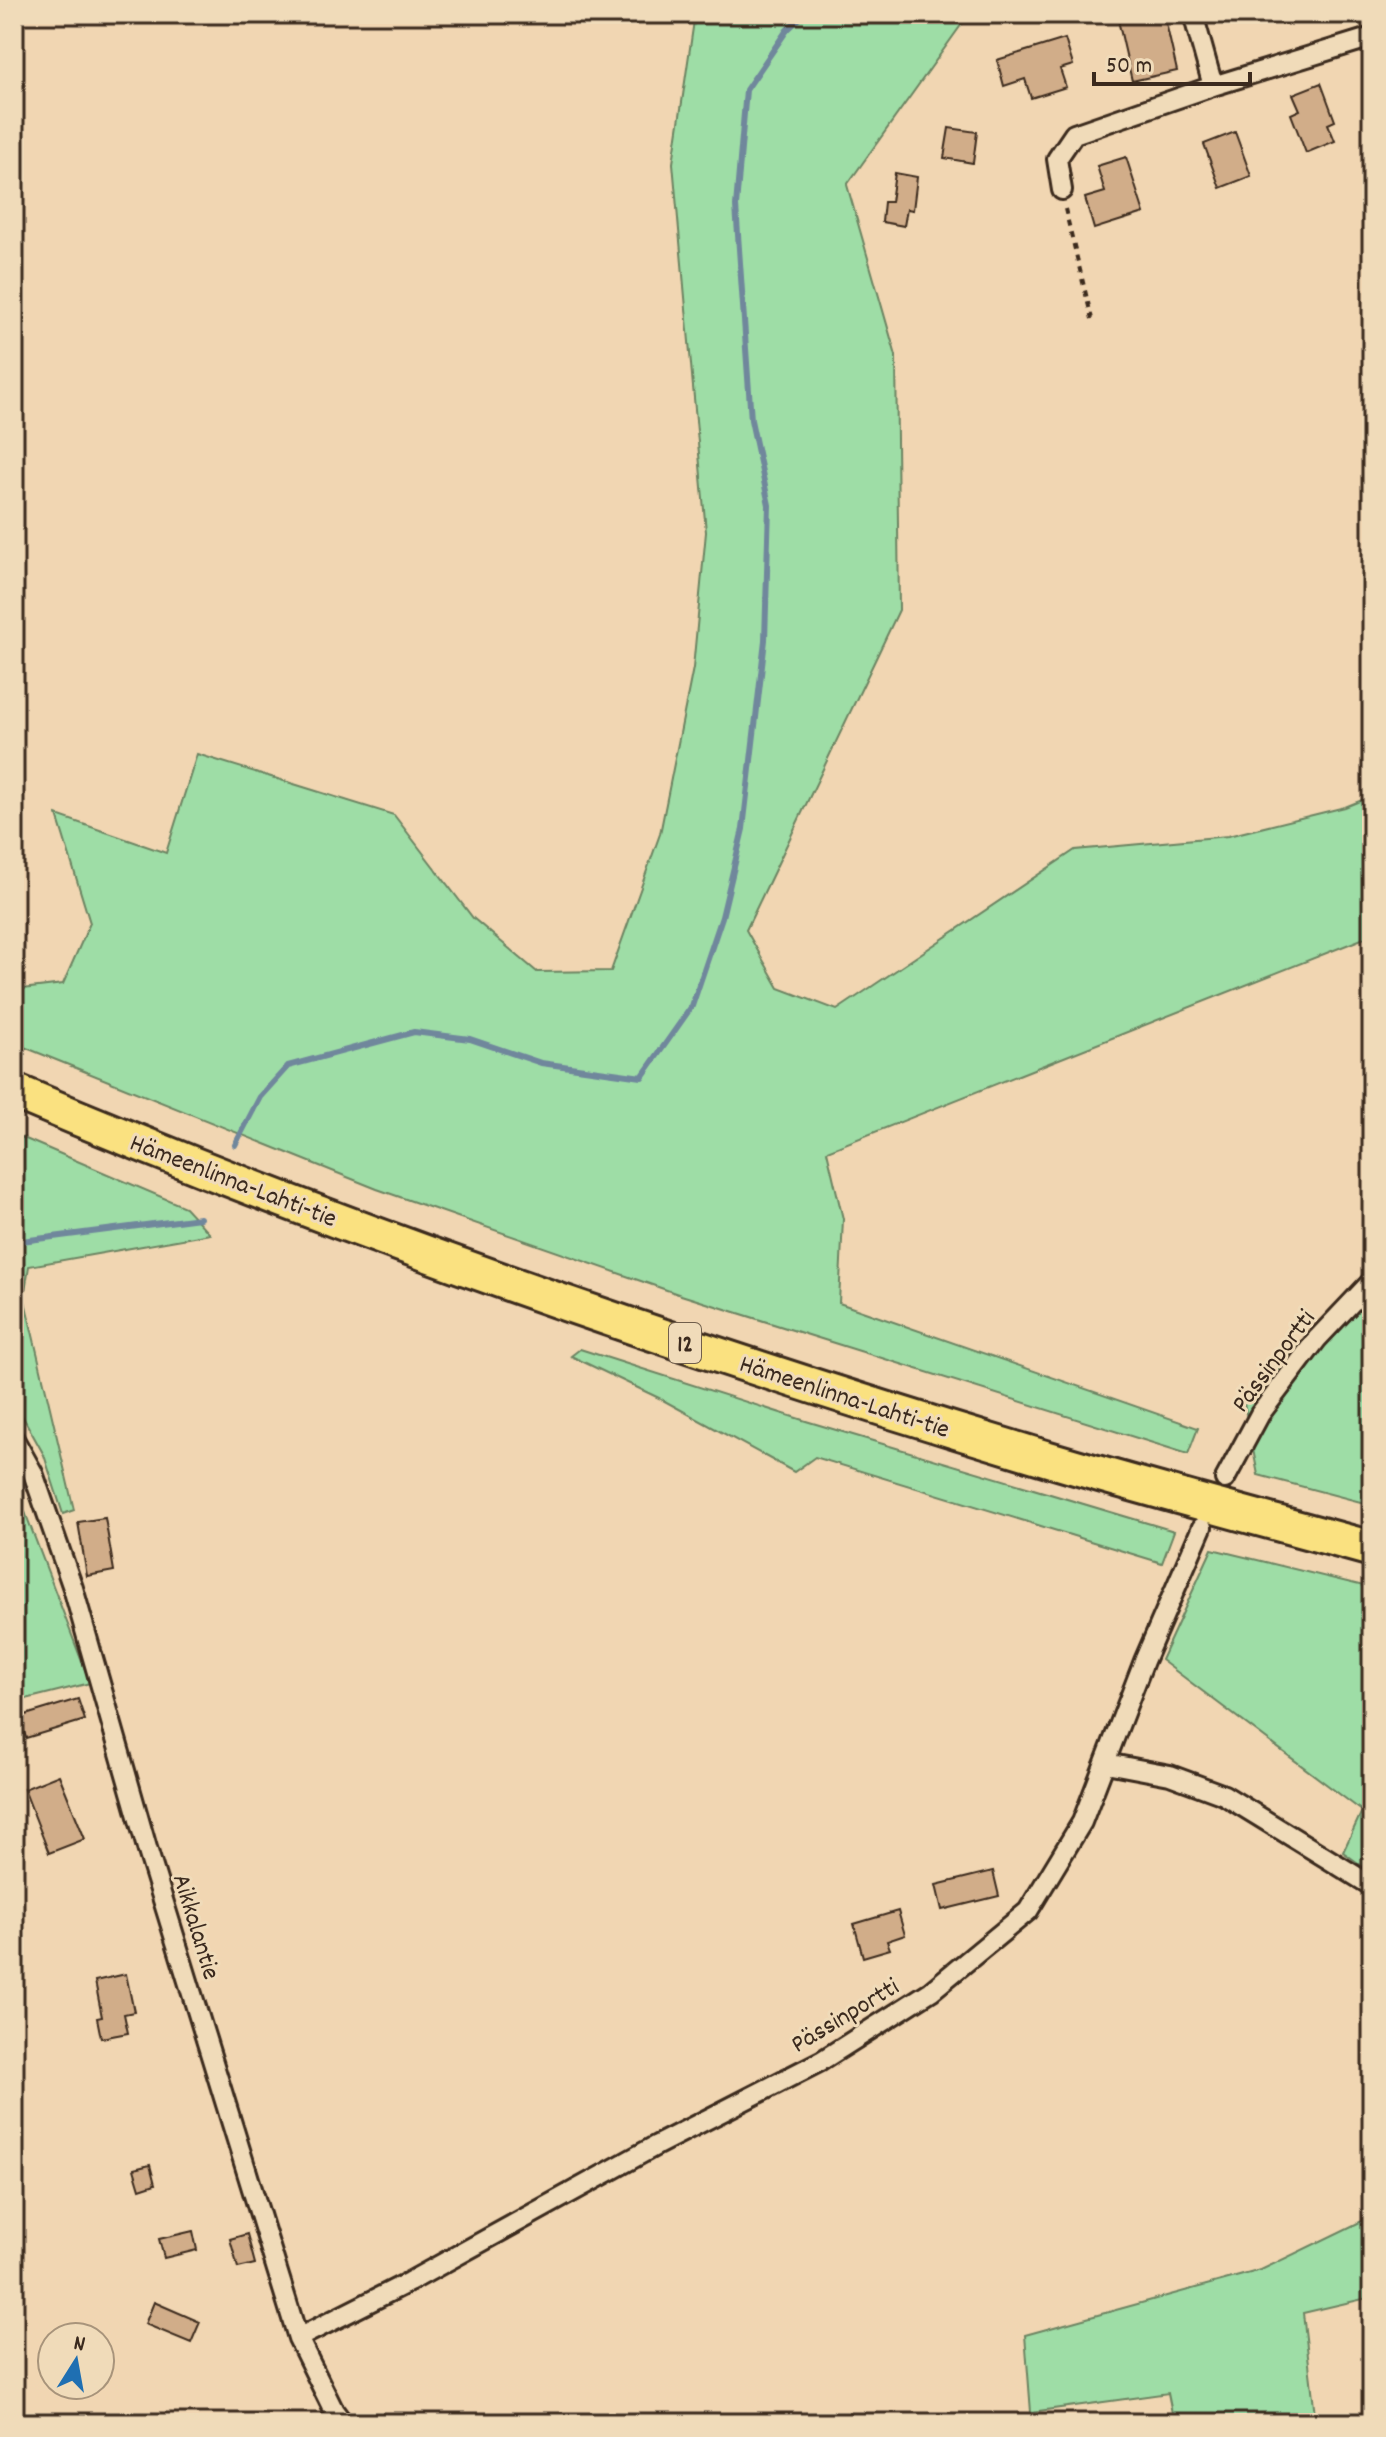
<svg xmlns="http://www.w3.org/2000/svg" width="1386" height="2437" viewBox="0 0 1386 2437" font-family="Dekko,sans-serif">
<style>
.green{fill:#9edda6;stroke:#6c8462;stroke-width:2}
.lines{fill:none;stroke-linecap:round;stroke-linejoin:round}
.stream{stroke:#70879c;stroke-width:6}
.building{fill:#d1ad89;stroke:#3b2a1e;stroke-width:2}
.street-casing{stroke:#3b2a1e;stroke-width:24}
.highway-casing{stroke:#3b2a1e;stroke-width:40}
.path{stroke:#3b2a1e;stroke-width:4;stroke-dasharray:6 6;stroke-linecap:butt}
.street{stroke:#f0dbb9;stroke-width:18}
.highway{stroke:#fae180;stroke-width:34}
.labels{text-anchor:middle;stroke-width:6;stroke-linejoin:round;paint-order:stroke}
.shield{fill:#f0dbb9;stroke:#715f4c;stroke-width:2}
.shield-label{font-size:24px;font-weight:bold;fill:#3b2a1e}
.street-label{font-size:26px;fill:#3b2a1e;stroke:#f0dbb9}
</style>
<rect width="100%" height="100%" fill="#f1d6b2"/>
<filter id="ink" filterUnits="userSpaceOnUse"><feTurbulence type="fractalNoise" baseFrequency=".0125" numOctaves="2"/><feDisplacementMap in="SourceGraphic" scale="16" xChannelSelector="R" yChannelSelector="G"/><feConvolveMatrix kernelMatrix="1 2 1 2 8 2 1 2 1" color-interpolation-filters="sRGB"/></filter>
<g filter="url(#ink)">
<path class="green" d="M695,14h274l-122,171 49,171 3,254 -153,320 33,58 58,22 238,-160 153,-14 117,-29 27,-11v139l-545,216 16,68 -4,84 359,125 -10,26 -507,-159 -304,-106 -363,-146v-53l49,-6 27,-61 -33,-108 109,38 31,-99 197,61 79,103 64,54 74,-1 49,-137 33,-166 13,-136 -33,-369z
M14,1134l171,73 25,27 -181,32 -5,31 50,213 -11,4 -19,-59 -30,-54z
M1372,1272v233l-114,-30 -15,-77z
M580,1349l226,72 368,110 -12,32 -347,-106 -21,15 -133,-73 -90,-43z
M14,1483l76,200 -76,19z
M1212,1549l160,39v285l-29,-21 19,-41 -201,-151z
M1372,2219v78l-69,16 13,110h-142l-6,-30 -137,19 -6,-77 236,-65 99,-48z"/>
<g class="lines">
<path class="stream" d="M235,1145l25,-48 28,-31 126,-34 56,7 71,24 101,14 50,-71 30,-89 21,-88 22,-189 4,-135 -18,-85 -15,-214 10,-116 41,-60 17,-16
M14,1242l186,-24"/>
</g>
<path class="building" d="M1141,14h23l13,57 -45,10 -14,-61z
M1065,39l8,26 -13,4 6,18 -35,11 -6,-19 -21,7 -7,-26z
M1321,83l14,38 -7,3 7,17 -29,12 -15,-39 9,-4 -7,-16z
M949,128l28,4 -4,31 -29,-5z
M1235,132l16,44 -31,12 -16,-44z
M1126,157l18,56 -50,16 -9,-31 20,-6 -8,-26z
M895,173l22,4 -4,33 -6,-1 -3,17 -22,-4 2,-20h7z
M105,1518l9,53 -27,5 -9,-54z
M78,1699l7,21 -59,18 -7,-21z
M59,1775l26,64 -36,14 -25,-64z
M993,1871l6,25 -57,14 -6,-25z
M898,1911l7,24 -18,6 3,8 -27,8 -9,-33z
M126,1974l8,38 -10,2 4,19 -27,5 -4,-20 5,-1 -7,-36z
M150,2165l5,19 -15,5 -6,-20z
M193,2231l4,19 -33,8 -5,-19z
M247,2234l8,30 -17,4 -8,-29z
M154,2302l46,20 -9,21 -46,-19z"/>
<g class="lines">
<defs>
<path id="street" d="M1193,14l20,72
M1062,190l-5,-31 17,-25 139,-48 159,-49
M14,1439l19,34 40,115 74,260 151,490 36,73 9,12
M1225,1479l35,-65 57,-75 55,-58
M1106,1763l64,12 54,20 148,91
M298,2338l111,-56 248,-137 164,-84 110,-70 97,-80 54,-89 62,-161 58,-134"/>
<path id="highway" d="M14,1091c329,140 669,258 1011,361 115,35 231,65 347,97"/>
</defs>
<use href="#street" class="street-casing"/>
<use href="#highway" class="highway-casing"/>
<path class="path" d="M1065,209l27,110
M296,2423l21,-6"/>
<use href="#street" class="street"/>
<use href="#highway" class="highway"/>
</g>
</g>
<g class="labels">
<rect class="shield" x="669" y="1323" width="32" height="40" rx="6"/>
<g class="shield-label">
<text x="685" y="1351">12</text>
</g>
<g class="street-label">
<text transform="translate(234 1179) rotate(21)" y="9">Hämeenlinna-Lahti-tie</text>
<text transform="translate(1272 1360) rotate(-53)" y="9">Pässinportti</text>
<text transform="translate(845 1395) rotate(18)" y="9">Hämeenlinna-Lahti-tie</text>
<text transform="translate(198 1926) rotate(73)" y="9">Aikkalantie</text>
<text transform="translate(844 2014) rotate(-31)" y="9">Pässinportti</text>
</g>
</g>
<rect width="1386" height="2437" fill="none" stroke="#f0dbb9" stroke-width="48"/>
<rect x="24" y="24" width="1338" height="2389" fill="none" stroke="#3b2a1e" stroke-width="3" filter="url(#ink)"/>
<g transform="translate(76 2361) rotate(11)"><circle r="38" fill="#f0dbb9" stroke="#a8947b" stroke-width="2"/>
<path d="M0-6L14 30L0 20L-14 30Z" fill="#1f6fb2"/>
<text y="-12" font-size="22" font-weight="bold" text-anchor="middle" fill="#3b2a1e">N</text>
</g>
<path d="M1094 72v12h156v-12" fill="none" stroke="#3b2a1e" stroke-width="4"/>
<text x="1106" y="72" font-size="24" fill="#3b2a1e" stroke="#f0dbb9" stroke-width="6" paint-order="stroke">50 m</text>
</svg>
